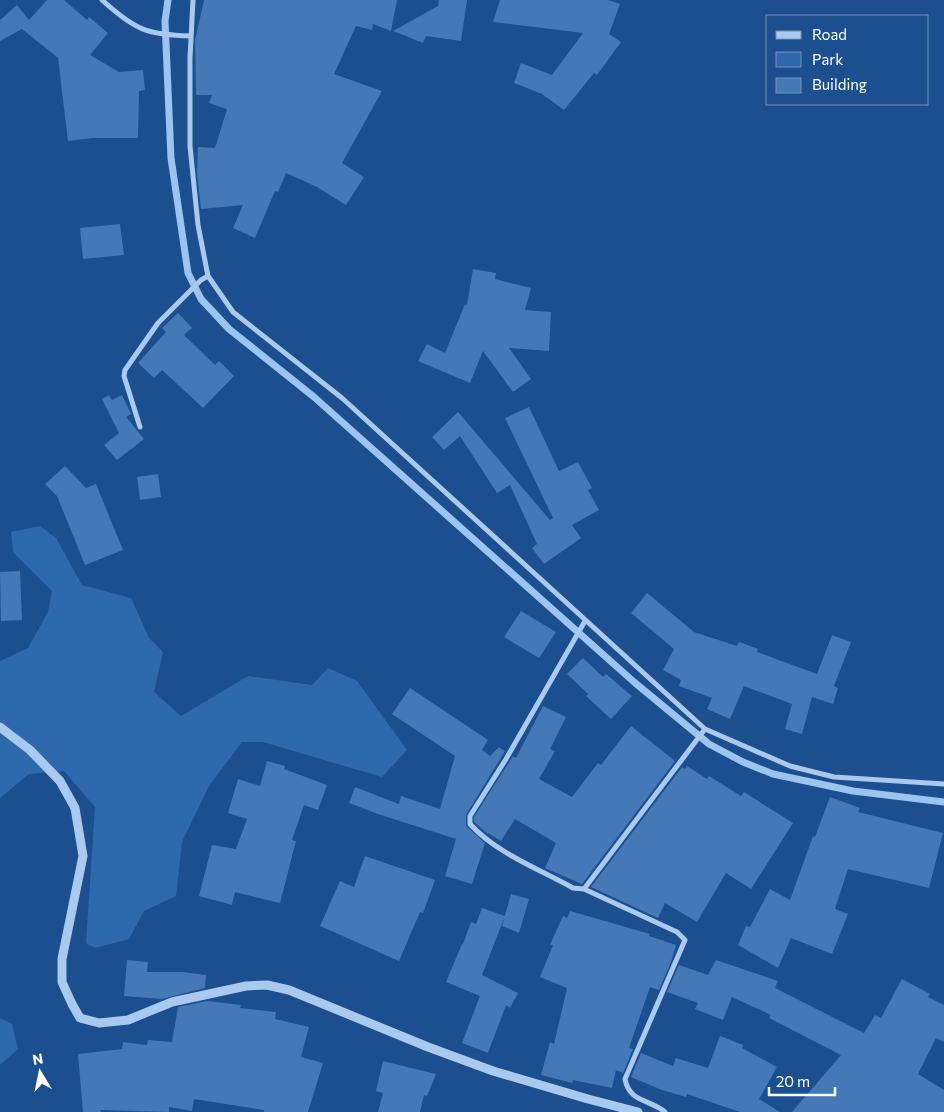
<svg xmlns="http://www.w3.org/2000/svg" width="944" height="1112" viewBox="0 0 944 1112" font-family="Commissioner,sans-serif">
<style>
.green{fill:#2e69ad}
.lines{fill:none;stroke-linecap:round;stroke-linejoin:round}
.stream{stroke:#9cc4f0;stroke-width:7}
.building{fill:#4478b7}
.minor{stroke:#a9c9ee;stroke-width:5}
.tertiary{stroke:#a9c9ee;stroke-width:9}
</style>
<rect width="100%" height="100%" fill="#1b4f8f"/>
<path class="green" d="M40,526l16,12 26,47 49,13 18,40 14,14 -9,40 27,24 67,-40 64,9 16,-17 29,13 50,69 -25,27 -119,-35h-21l-33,44 -27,56 -6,54 -32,15 -15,28 -34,9 -9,-5 9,-136 -31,-36 -35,3 -29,24v-137l28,-13 20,-36 4,-21 -39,-39 -2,-20z
M0,1018l12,6 6,25 -18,16z"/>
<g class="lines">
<path class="stream" d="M168,0l-3,21 6,137 17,115 13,26 28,30 85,68 320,285 75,62 34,18 30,12 80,17 91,11"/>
</g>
<path class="building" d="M47,0h17l23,20 2,-3 19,16 -18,22 29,17 24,-2 2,20 -6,1 -1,47h-46l-24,3 -10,-83 -36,-29 -22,12v-21l17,-15 12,15z
M204,0h193l-6,31 -18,-7 -1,6 -16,-4 -22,48 48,17 -40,72 22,14 -18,28 -29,-18 -31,-14 -8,19 -3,-1 -20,47 -22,-10 10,-23 -42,4 -4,-35 1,-27 17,1 12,-39 -18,-6 3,-8h-16l-1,-55z
M439,0h28l-6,41 -35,-5 -3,7 -30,-12 45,-25z
M500,0h108l12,4 -11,30 12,8 -24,33 -3,-2 -30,37 -22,-16 -28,-11 7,-20 31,12 31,-42 -90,-11z
M120,224l4,31 -41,4 -3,-31z
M473,269l23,4 -1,6 36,9 -6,22 26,2 -2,39 -40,-3 22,31 -18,13 -30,-41 -13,32 -52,-22 9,-17 18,9 20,-49 2,1z
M178,313l14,15 -8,7 31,30 4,-4 15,15 -31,32 -41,-38 -8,8 -16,-15 28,-31 -4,-4z
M109,395l3,5 10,-5 9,19 -5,3 18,22 -27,21 -13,-15 15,-12 -17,-34z
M529,407l30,64 19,-9 14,26 -4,2 11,20 -27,15 9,13 -37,26 -12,-16 5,-4 -27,-59 -13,8 -37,-57 -16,14 -12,-13 26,-25 92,108 3,-2 -48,-100z
M65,466l21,22 10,-4 27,66 -38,15 -28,-69 -12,-12z
M158,474l3,23 -21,3 -3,-23z
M20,571l2,49 -21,1 -1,-49z
M647,593l47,39 43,14 2,-4 19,7 -1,3 60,22 15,-39 19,7 -17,44 4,2 -5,16 -21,-7 -10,37 -17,-5 7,-25 -48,-18 -14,33 -23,-10 5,-11 -33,-12 2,-6 -18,-10 11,-21 -43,-36z
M521,611l35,21 -17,26 -35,-21z
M583,658l20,19 3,-3 26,22 -21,23 -25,-23 2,-2 -21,-20z
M410,688l78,52 -6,10 8,6 9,-9 6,4 -39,64v11l19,17 -13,41 -27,-8 11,-37 -78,-25 -29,-11 6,-16 44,17 2,-8 39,13 15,-53 -63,-42z
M543,706l23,11 -16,32 5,2 -16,28 33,18 26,-34 3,2 30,-39 44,35 -93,123 -37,-16 11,-25 -41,-24 -14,22 -13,-8v1l-14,-12v-5l39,-61 3,2z
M267,761l18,5 -1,3 43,16 -9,25 -14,-5 -12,35 4,1 -16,62 -45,-11 -3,13 -33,-9 13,-51 24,4 11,-30 -19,-6 10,-34 22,7z
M687,766l20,13 2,-3 32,20 3,-4 49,31 -42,66 -25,-16 -29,49 -32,-19 -7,15 -67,-31 91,-120 3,2z
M830,797l30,11 -2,4 85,21 -14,55 -81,-19 -13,40 13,5 -16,40 -41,-16 -13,30 -40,-23 8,-19 4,1 20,-38 20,11 23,-64 2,1z
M365,856l70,24 -12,33 -3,-1 -21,49 -79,-35 20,-45 14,6z
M511,894l18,5 -10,34 -17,-7z
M482,908l23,8 -23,59 36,18 -8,15 -4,-3 -18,48 -26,-10 18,-47 -34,-14 16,-38h1l8,-22 5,2z
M570,911l80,23 -1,2 27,9 -5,17 -12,28 -9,-3 -21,61 4,1 -10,24 -7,-3 -4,18 -39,-8 -1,3 -31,-8 9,-33 4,2 13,-56 -27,-11 13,-32h-3l13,-29 4,2z
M127,960l21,2 -1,10h36l23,3 -1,13 -43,11 -38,-3z
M716,960l62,21 -3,7 89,45 11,-18 6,3 21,-39 28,15 -2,3 16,8v37l-8,-4 -18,36 26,16v22h-152l49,-57 -72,-37 2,-3 -39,-18 -9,23 -28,-11 3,-6 -31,-11 12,-27 29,10z
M207,1001l34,4 -1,3 36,4 -1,7 34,8 -8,30 22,6 -15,49h-44v-2l-70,-11 -2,12 -23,-4v5l-69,-2 1,2h-18l-5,-58 44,-5 1,-7 24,3 1,-5 24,2 6,-35z
M720,1036l23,9 -1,3 35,19 -18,32 21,13h-40l-53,-18 -1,3 -24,-7 -31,-13 10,-24 32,13 3,-8 32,10z
M383,1061l53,13 -9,22 -3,-1 -4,17h-42l5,-19 -7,-2z"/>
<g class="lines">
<path class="minor" d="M102,0c33,30 45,35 89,36
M193,0l-3,58v88l8,79 10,51 25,36 109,86 363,331 85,37 44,11 110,7
M140,427l-16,-51 1,-6 33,-47 43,-43 7,-4
M585,621l-79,138 -36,57v8c26,29 69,45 103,64l11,1 121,-160
M584,889l93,43 8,8 -60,139c4,23 24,20 40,33"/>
<path class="tertiary" d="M0,727l30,23 30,31 15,27 8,48 -21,103v23l10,22 8,14 19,5 29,-3 44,-18 74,-16 21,-1 22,5 139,57 65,24 95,28 50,13"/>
</g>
<rect x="766" y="15" width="162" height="90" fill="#1b4f8f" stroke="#7695bc"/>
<rect x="776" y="31" width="25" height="8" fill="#a9c9ee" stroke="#7695bc"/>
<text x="812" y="40" font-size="15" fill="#ffffff">Road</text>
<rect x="776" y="52" width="25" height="15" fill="#2e69ad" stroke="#7695bc"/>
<text x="812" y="65" font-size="15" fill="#ffffff">Park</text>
<rect x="776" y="78" width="25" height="15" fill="#4478b7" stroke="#7695bc"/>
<text x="812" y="90" font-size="15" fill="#ffffff">Building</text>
<g transform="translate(40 1072) rotate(350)" stroke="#1b4f8f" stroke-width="4" paint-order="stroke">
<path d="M0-4L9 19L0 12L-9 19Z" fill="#ffffff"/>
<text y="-8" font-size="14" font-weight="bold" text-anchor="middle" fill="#ffffff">N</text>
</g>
<path d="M769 1087v8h66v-8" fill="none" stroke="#ffffff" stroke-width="2.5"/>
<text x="776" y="1087" font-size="15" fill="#ffffff" stroke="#1b4f8f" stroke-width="4" paint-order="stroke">20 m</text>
</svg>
